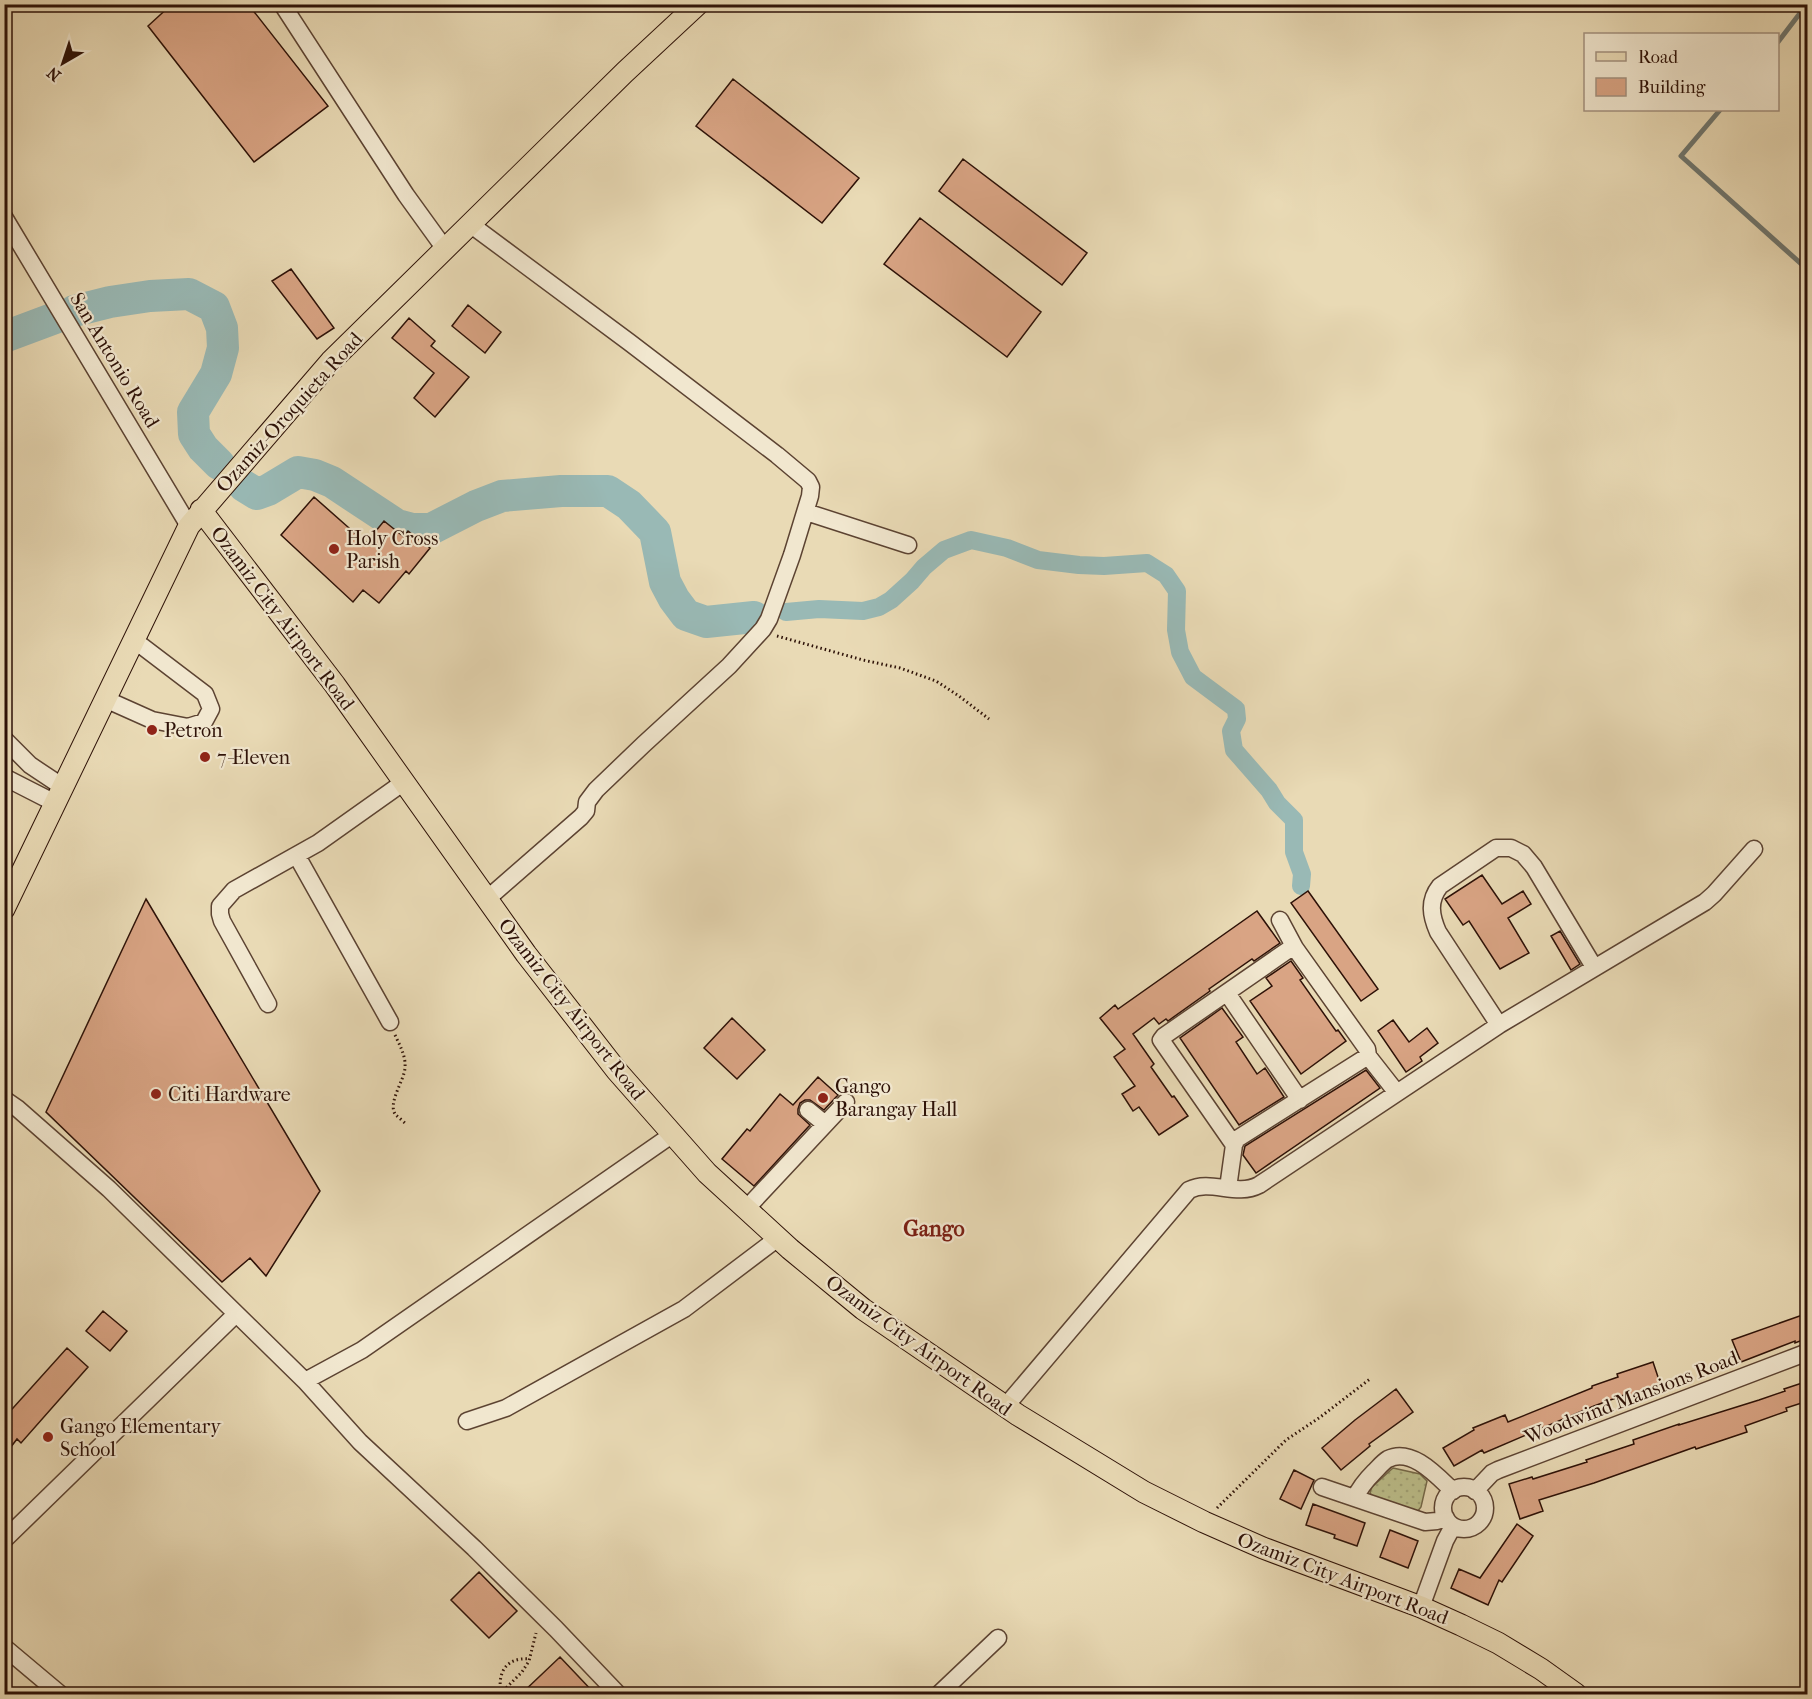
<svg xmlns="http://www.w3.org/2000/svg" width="1812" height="1699" viewBox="0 0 1812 1699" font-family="'IM FELL French Canon',serif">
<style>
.grass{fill:url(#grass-dots);stroke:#746848;stroke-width:1.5}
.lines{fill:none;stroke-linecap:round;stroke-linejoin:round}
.stream{stroke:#6e766f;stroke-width:5}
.canal{stroke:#99b9b5;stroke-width:18}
.river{stroke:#99b9b5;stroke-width:32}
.building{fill:#d9a484;stroke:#2d1107;stroke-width:1.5}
.minor-casing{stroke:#5c4332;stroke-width:19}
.major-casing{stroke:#2d1107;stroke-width:23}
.path{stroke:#2d1107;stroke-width:3;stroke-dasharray:1.5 3;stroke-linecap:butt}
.minor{stroke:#f1e7cf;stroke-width:16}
.major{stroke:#e9dab5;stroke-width:21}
.poi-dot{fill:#8f2418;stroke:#f1e7cf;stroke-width:2}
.labels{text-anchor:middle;stroke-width:4.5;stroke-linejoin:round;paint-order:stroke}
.street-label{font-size:20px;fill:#2d1107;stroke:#f1e7cf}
.poi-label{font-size:20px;fill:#2d1107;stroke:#f1e7cf;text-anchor:start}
.quarter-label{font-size:22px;font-weight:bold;fill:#7a1f14;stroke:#f1e7cf}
</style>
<defs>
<pattern id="grass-dots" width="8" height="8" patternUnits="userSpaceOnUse" patternTransform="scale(1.5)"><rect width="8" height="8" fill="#bcbe8a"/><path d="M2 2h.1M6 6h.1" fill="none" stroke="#a2a276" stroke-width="1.8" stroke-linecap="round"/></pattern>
</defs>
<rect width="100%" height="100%" fill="#e9dab5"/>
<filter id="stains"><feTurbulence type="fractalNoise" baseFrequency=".00333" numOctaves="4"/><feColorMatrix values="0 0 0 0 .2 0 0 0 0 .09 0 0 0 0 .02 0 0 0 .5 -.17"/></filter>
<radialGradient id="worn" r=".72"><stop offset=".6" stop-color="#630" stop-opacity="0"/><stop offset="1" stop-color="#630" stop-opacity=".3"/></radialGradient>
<path class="grass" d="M1393,1468l27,6 7,7 -6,26 -4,5 -46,-17 -1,-3 2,-5z"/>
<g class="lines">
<path class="stream" d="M1778,42l29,-38
M1720,110l-39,46 127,114"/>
<path class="canal" d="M786,612l33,-3 44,2 16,-4 12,-7 21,-19 12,-14 20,-17 27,-10 36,8 31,12 41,5 25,1 43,-3 19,12 11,16 -1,39 4,22 13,25 43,32 1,10 -6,12 3,19 35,40 8,13 17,17v32l8,22 -1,12"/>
<path class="river" d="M74,311l36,-9 40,-6 39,-2 25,13 8,21 1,20 -7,26 -23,38 1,22 9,14 16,16
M4,337l51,-19
M244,486l13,8 11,-4 30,-18 17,3 17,7 65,43 15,4h19l45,-23 26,-10 59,-5h47l21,14 26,27 10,50 9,17 12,16 20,7 48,-5"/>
</g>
<path class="building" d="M172,4h76l80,102 -74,56 -106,-136z
M733,79l126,99 -37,45 -126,-97z
M963,159l124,94 -25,32 -123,-94z
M920,218l121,94 -34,45 -123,-93z
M291,269l43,59 -17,11 -45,-58z
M468,305l33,27 -16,21 -33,-27z
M409,318l26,23 -4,5 38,31 -34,40 -21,-19 20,-25 -42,-35z
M314,497l52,46 18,-22 20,16 4,-6 22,17 -21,26 -3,-3 -27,32 -16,-13 -10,12 -72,-67z
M1482,875l20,29 21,-13 8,13 -23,14 21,35 -29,16 -31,-48 -6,4 -18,-26z
M1308,891l70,98 -17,12 -70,-98z
M146,899l174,292 -54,85 -16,-18 -28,24 -176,-170z
M1257,911l23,32 -26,18 -2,-2 -43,30 1,2 -42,30 -2,-2 -7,5 -5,-6 -21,16 21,30 -3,3 21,30 2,-1 14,20 -29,19 -20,-28 -6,4 -11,-17 13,-8 -21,-29 11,-8 -25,-31 15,-13 3,4z
M1560,931l20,33 -9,6 -20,-34z
M1291,961l12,17 -3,2 36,51 2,-1 8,11 -45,33 -51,-73 22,-15 -6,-8z
M1222,1008l21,29 -7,5 21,32 8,-6 19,29 -45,28 -59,-87z
M732,1018l33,32 -28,29 -33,-31z
M1393,1020l16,22 18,-14 11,15 -18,14 2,4 -16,11 -28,-41z
M1366,1070l14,18 -124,85 -13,-18 2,-9z
M818,1077l20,18 -14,15 -14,-10h-5l-5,3 -2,6v5l12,11 -56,61 -32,-27 25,-30 3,2 30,-37 13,11z
M103,1311l24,20 -17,20 -24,-20z
M1808,1313v25l-13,5v-2l-54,21 -9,-22z
M67,1348l21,19 -67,76 -4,-4 -13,17v-38z
M1653,1362l8,24 -36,12 -1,-3 -30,11 -110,47 -2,-3 -28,16 -11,-18 31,-18 -1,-2 32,-13 3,7 84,-34v-2l26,-9 -1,-3z
M1808,1381v20l-22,7 1,3 -42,15 2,6 -51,17 -1,-2 -101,36 -55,17 4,11 -23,8 -11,-35 23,-7 1,2 54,-17 -1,-2 48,-16 -1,-4 46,-16v1l80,-25 26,-9 -1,-2z
M1396,1389l17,23 -44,32 1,2 -29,24 -19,-22 33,-28z
M1294,1470l20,10 -13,29 -21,-10z
M1313,1504l52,19 -8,23 -23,-8 1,-3 -29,-10z
M1517,1524l16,12 -31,46 -3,-2 -11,25 -37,-17 8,-19 21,9z
M1390,1530l28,11 -10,27 -28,-11z
M479,1572l38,39 -28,27 -38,-38z
M560,1657l36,38h-76z"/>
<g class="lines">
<defs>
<path id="minor" d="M282,4l124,191 39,54
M4,217l185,309
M470,224l159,118 148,113 31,26 3,6 -1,9 -18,59 -23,64 -6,10 -34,37 -85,78 -48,46 -9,12 -1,9 -5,6 -94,82
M806,512l102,33
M105,699l47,21 36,7 16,-5 7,-13 -6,-15 -71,-54
M4,739l26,26 33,22
M4,777l51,26
M297,856l93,166
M1280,920l15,28
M1227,993l73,107
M268,1004l-46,-83 -2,-7v-8l14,-16 84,-47 86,-61
M1499,1025l-61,-93c-7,-16 -10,-31 2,-46l56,-38h15l12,6 11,13 60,100
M1368,1056l29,37
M4,1099l13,9 92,81 196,192 55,61 114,106 82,81 62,65
M808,1110l17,14
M1228,1188l6,-43 3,-6 131,-83 -1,-7 -72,-101h-4l-127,88 -3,4 73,105
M746,1209l100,-107
M305,1381l57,-31 311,-216
M1005,1407l184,-217c22,-11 47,7 70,-5l240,-160 206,-123 9,-8 40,-45
M467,1421l39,-13 178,-99 94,-71
M1322,1487l103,35 12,-1 9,-3
M1443 1508a21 21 0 1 1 42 0a21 21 0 1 1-42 0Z
M1475,1491l17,-18 6,-3 310,-118
M1355,1498c5,-11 11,-18 19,-26 5,-5 9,-10 14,-13 24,-12 50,18 65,32
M4,1540l232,-226
M1421,1607l24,-66 8,-15
M4,1647l56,47
M939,1694l59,-56"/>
<path id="major" d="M201,510l134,175 191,269 91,117 90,102 83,76 73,60 155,106 126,77 60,30 59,26 158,59 40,18 37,18 43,26 35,25
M4,909l185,-383 142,-165 294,-289 73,-68"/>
</defs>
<use href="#minor" class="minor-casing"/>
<use href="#major" class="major-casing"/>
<path class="path" d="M777,636l86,24 37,8 36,13 23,15 30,23
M395,1035c5,11 11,21 10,33 -1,13 -17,34 -10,46 3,3 8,7 11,10
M1217,1508l69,-68 33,-22 51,-39
M501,1693c-4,-21 6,-36 28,-34
M500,1694l22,-22 7,-11 7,-28"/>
<use href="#minor" class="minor"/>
<use href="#major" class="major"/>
</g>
<g class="poi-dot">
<circle cx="334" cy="549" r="6"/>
<circle cx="152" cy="730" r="6"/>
<circle cx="205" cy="757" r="6"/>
<circle cx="156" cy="1094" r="6"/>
<circle cx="823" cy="1098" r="6"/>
<circle cx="48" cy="1437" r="6"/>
</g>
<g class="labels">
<g class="street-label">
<text transform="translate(115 360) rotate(59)" y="7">San Antonio Road</text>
<text transform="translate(289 412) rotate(-48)" y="7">Ozamiz-Oroquieta Road</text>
<text transform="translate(283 618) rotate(53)" y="7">Ozamiz City Airport Road</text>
<text transform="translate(572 1009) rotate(52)" y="7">Ozamiz City Airport Road</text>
<text transform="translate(919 1345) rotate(36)" y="7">Ozamiz City Airport Road</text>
<text transform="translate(1631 1397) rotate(-21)" y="7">Woodwind Mansions Road</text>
<text transform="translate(1343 1578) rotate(21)" y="7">Ozamiz City Airport Road</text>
</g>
<g class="poi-label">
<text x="346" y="545">Holy Cross<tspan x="346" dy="23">Parish</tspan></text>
<text x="164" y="737">Petron</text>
<text x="217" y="764">7-Eleven</text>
<text x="835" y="1093">Gango<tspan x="835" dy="23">Barangay Hall</tspan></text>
<text x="168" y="1101">Citi Hardware</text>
<text x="60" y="1433">Gango Elementary<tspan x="60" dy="23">School</tspan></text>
</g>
<g class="quarter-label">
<text x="934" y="1236">Gango</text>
</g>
</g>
<rect width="1812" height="1699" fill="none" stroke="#e9dab5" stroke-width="24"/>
<rect x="6" y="6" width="1800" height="1687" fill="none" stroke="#2d1107" stroke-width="3"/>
<rect x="12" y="12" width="1788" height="1675" fill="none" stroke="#2d1107" stroke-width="1.5"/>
<rect x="1584" y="33" width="195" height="78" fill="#f1e7cf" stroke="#a3917f" stroke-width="1.5"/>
<rect x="1596" y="52" width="30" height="9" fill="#e9dab5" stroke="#a3917f" stroke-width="1.5"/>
<text x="1638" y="63" font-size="18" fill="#2d1107">Road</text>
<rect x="1596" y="78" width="30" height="18" fill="#d9a484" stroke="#a3917f" stroke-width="1.5"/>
<text x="1638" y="93" font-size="18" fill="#2d1107">Building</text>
<g transform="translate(63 63) rotate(219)" stroke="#f1e7cf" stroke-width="4.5" paint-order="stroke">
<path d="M0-4.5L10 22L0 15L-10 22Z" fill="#2d1107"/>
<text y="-9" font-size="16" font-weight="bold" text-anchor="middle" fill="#2d1107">N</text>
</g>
<rect width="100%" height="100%" filter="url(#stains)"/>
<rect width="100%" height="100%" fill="url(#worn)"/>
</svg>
